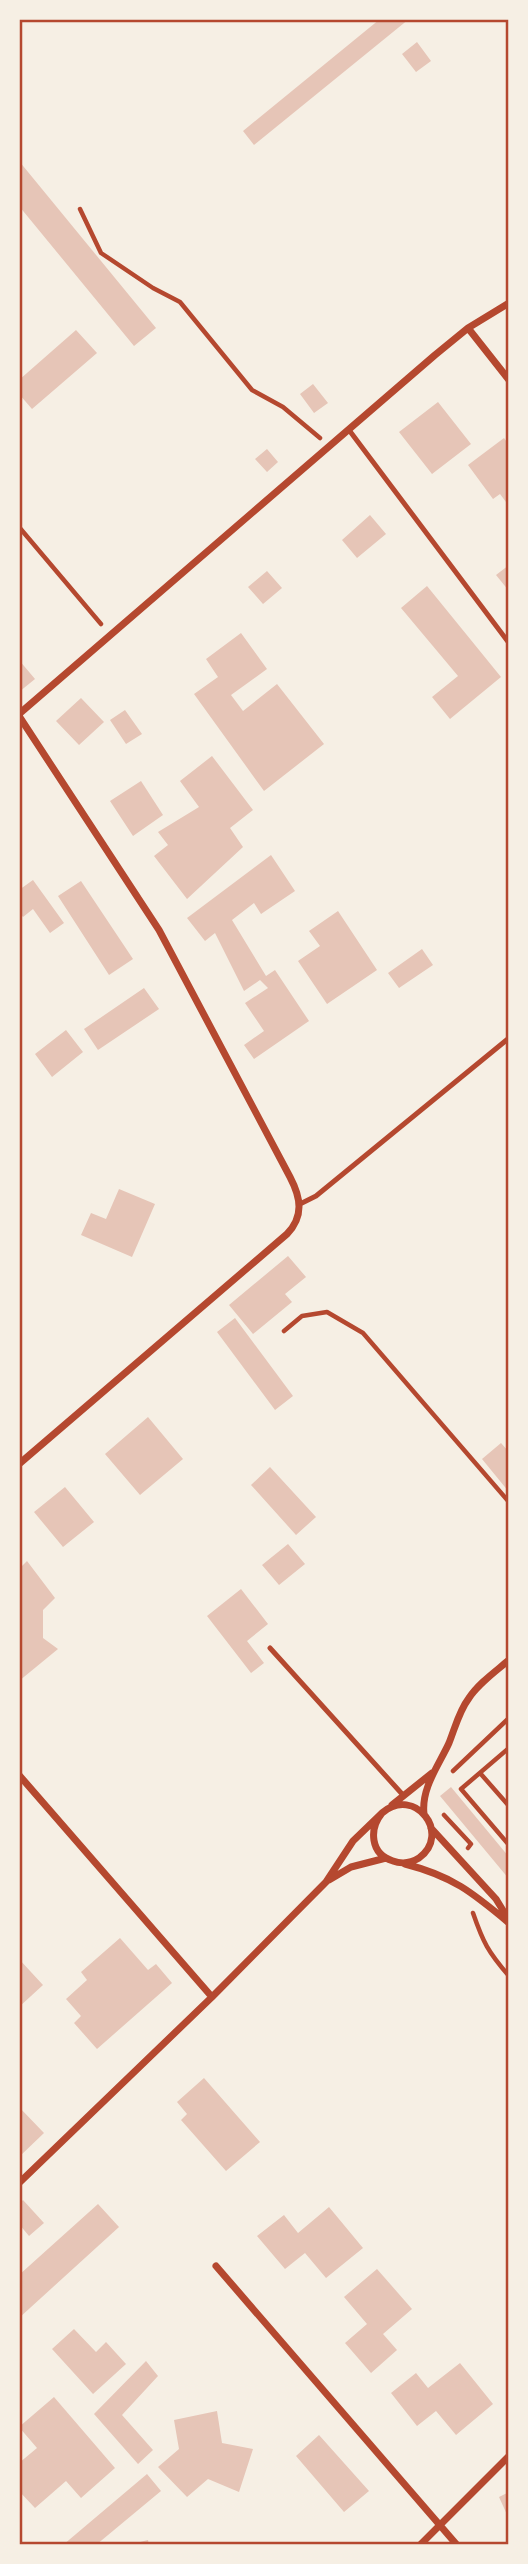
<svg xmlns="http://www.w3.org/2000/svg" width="528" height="2564" viewBox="0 0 528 2564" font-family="Karla,sans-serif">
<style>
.building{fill:#e6c5b7}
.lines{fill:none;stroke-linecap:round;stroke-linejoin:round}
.path{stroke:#b5482f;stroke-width:4.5}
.service{stroke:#b5482f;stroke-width:5}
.minor{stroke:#b5482f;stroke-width:7}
.neatline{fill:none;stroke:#b5482f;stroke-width:2.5}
</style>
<rect width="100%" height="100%" fill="#f6efe4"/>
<path class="building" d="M380,19h29l-155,126 -11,-14z
M417,42l14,19 -15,11 -14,-18z
M19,161l137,167 -22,18 -115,-140z
M76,330l21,23 -65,56 -13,-15v-14z
M313,384l15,19 -14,10 -14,-19z
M438,402l33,42 -39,30 -33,-42z
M504,438l5,7v61l-9,-12 -7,5 -25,-34z
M267,449l11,13 -11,10 -12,-13z
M370,515l16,19 -29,24 -15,-18z
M509,565v26l-13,-16z
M267,571l15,17 -19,16 -15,-17z
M427,586l74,91 -51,42 -18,-22 26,-21 -57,-68z
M241,633l26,36 -36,26 12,16 34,-27 47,60 -60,47 -70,-97 24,-17 -12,-18z
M19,660l16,19 -16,13z
M81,698l23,24 -25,23 -23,-24z
M125,710l17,24 -16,10 -16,-24z
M212,756l41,54 -23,18 13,19 -56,52 -33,-43 14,-11 -10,-13 41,-25 -19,-26z
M141,781l22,34 -30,21 -23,-35z
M271,855l24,36 -34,23 -7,-11 -22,17 34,56 9,-6 34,51 -55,38 -10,-14 20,-14 -19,-28 23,-15 -8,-8 -16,11 -29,-58 -10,8 -18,-23z
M33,880l31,43 -14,10 -17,-24 -10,8 -4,-5v-22z
M81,881l52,78 -24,16 -51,-79z
M338,911l39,59 -50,34 -29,-43 22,-15 -11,-15z
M422,949l11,16 -34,23 -11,-15z
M144,988l15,21 -61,41 -14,-21z
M66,1030l17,22 -31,25 -17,-23z
M119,1189l36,15 -23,53 -51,-22 10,-22 15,6z
M288,1256l18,21 -21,17 7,8 -39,32 -24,-29z
M235,1318l58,78 -18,14 -58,-78z
M148,1417l35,42 -43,36 -35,-41z
M501,1443l8,9v40l-27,-33z
M270,1467l46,50 -20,18 -45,-50z
M65,1487l29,35 -31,25 -29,-35z
M288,1544l17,20 -26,21 -17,-20z
M27,1561l28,37 -12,12v28l15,11 -39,32v-112z
M241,1589l27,35 -21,17 17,22 -13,10 -44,-57z
M451,1787l58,70v22l-69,-83z
M120,1938l28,32 8,-6 16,19 -75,66 -23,-26 7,-7 -15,-17 21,-19 -6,-8z
M19,1959l24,26 -24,22z
M204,2078l56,64 -34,29 -45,-51 6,-6 -10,-12z
M19,2107l25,26 -25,24z
M23,2200l21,23 -15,13 -10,-12v-20z
M98,2204l21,23 -100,91v-43z
M329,2207l34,41 -37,30 -21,-25 -20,16 -28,-33 27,-21 14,18z
M377,2269l35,40 -29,25 14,16 -26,23 -26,-30 22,-19 -23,-27z
M74,2329l22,23 10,-10 20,22 -33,30 -41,-45z
M146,2361l12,15 -36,39 31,35 -15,14 -44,-50z
M460,2363l33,41 -37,31 -20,-24 -19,15 -26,-33 25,-20 12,15z
M54,2397l61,71 -34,30 -15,-17 -31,27 -16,-17v-28l18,-15 -18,-21z
M217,2411l5,32 31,6 -14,43 -31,-13 -21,18 -29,-30 21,-18 -5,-29z
M319,2435l50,56 -25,21 -48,-56z
M147,2474l14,17 -65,54h-33z
M509,2492v27l-10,-22z
M148,2540l1,5h-16l-1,-1z"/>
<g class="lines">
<path class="path" d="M80,209l21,44 52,35 27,14 72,88 31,17 37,31
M19,527l82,97
M284,1331l18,-15 25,-4 36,21 146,169
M509,1748l-48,41 48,56
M453,1771l56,-53
M480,1773l29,33
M444,1815l27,29 -3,4
M473,1913c10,29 15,39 36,63"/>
<path class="service" d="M349,430l160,213
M300,1204l16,-8 193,-158
M270,1648l133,147"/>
<path class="minor" d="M468,328l41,52
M19,714l416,-359 33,-27 41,-25
M19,716l140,214 131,247c11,21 14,39 -3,57l-268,230
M19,1775l193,222
M392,1805l40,-32
M424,1814c-3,-26 15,-49 25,-71 6,-15 10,-32 20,-45 10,-15 26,-26 40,-38
M431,1828l65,71 11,18
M405,1864c47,12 67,28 104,59
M329,1880l22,-13 35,-9
M19,2183l193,-186 114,-115 27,-41 29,-28c33,-28 70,21 37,45 -8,5 -18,6 -26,3 -23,-7 -24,-32 -11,-48
M216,2266l241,279
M420,2545l89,-89"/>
</g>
<rect width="528" height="2564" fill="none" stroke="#f6efe4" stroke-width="42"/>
<rect x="21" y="21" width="486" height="2522" class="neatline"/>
</svg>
